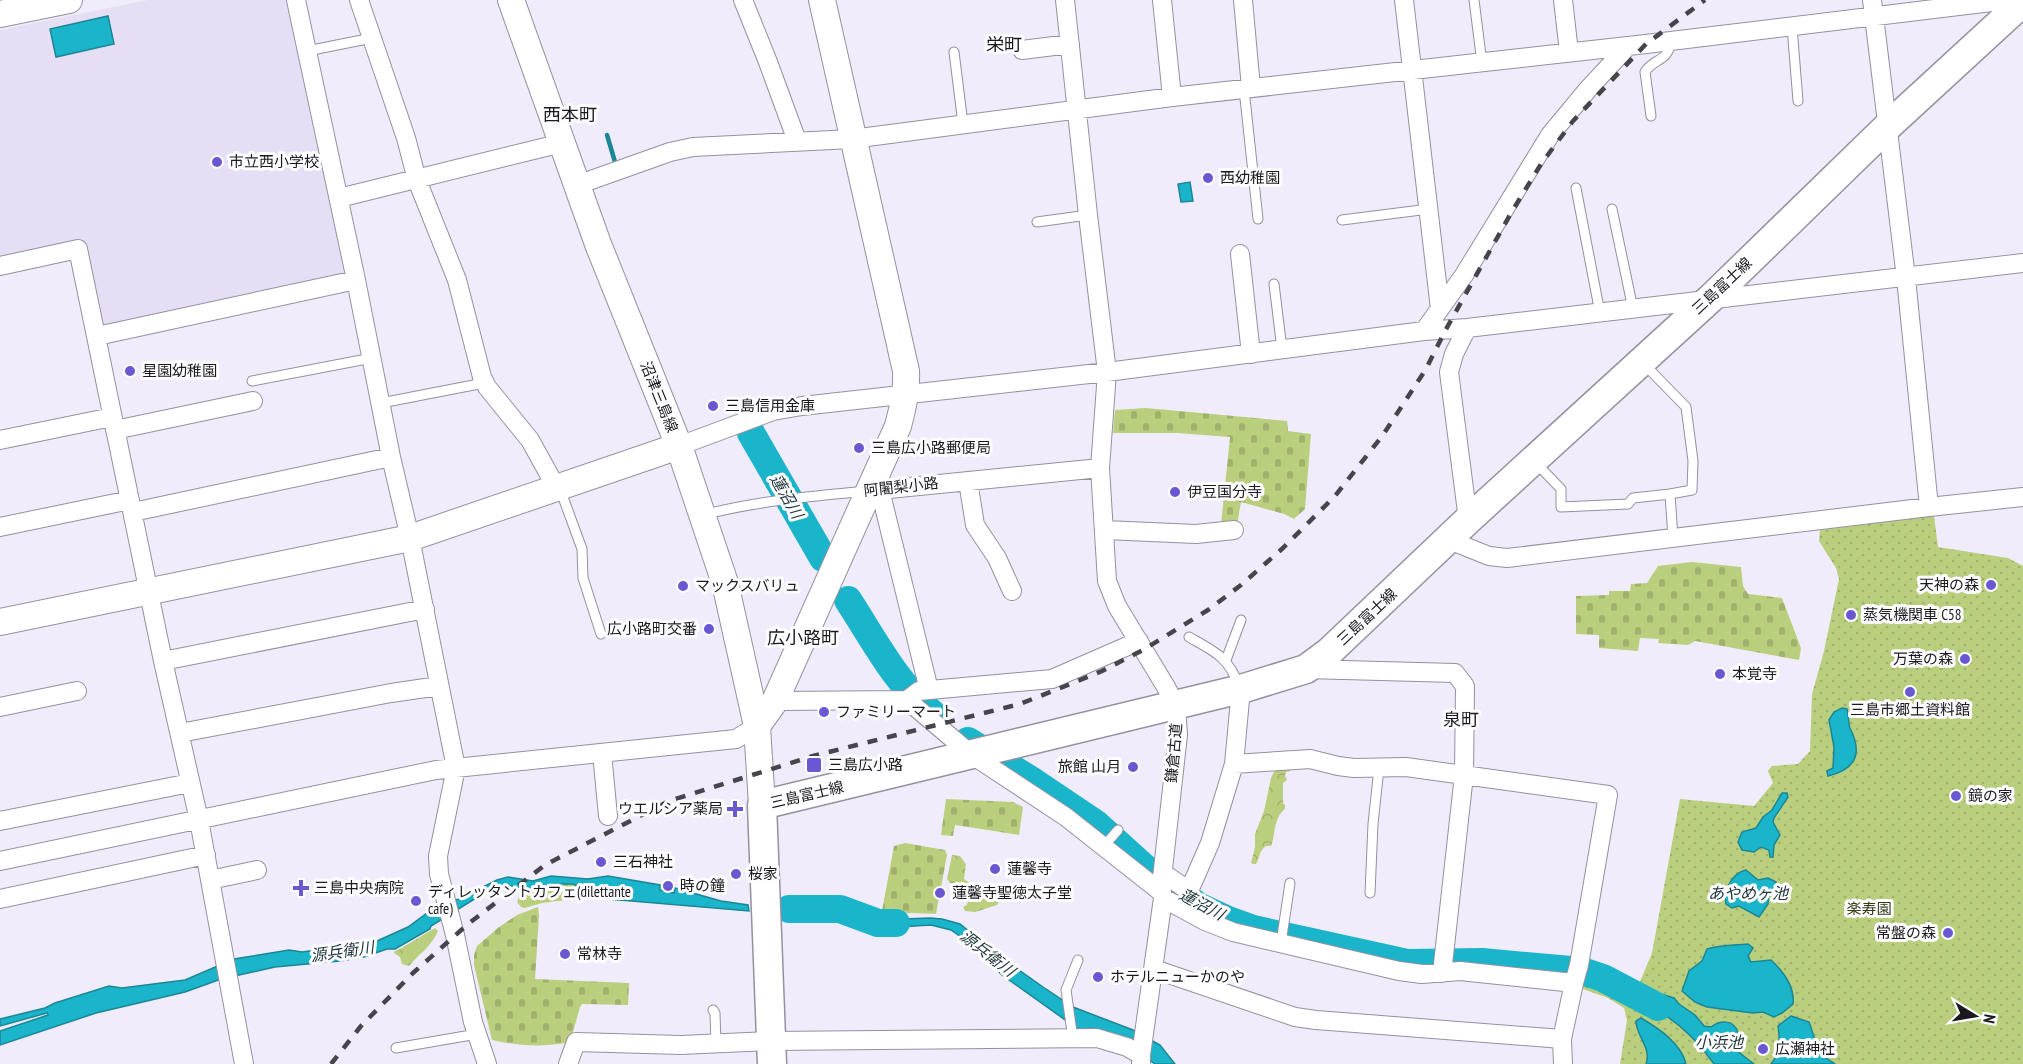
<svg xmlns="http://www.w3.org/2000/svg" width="2023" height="1064" viewBox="0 0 2023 1064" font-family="'PT Sans Narrow','Noto Sans JP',sans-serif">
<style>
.built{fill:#e6def4}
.forest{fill:url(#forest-crowns)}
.cemetery{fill:url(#cemetery-stones)}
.garden{fill:url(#garden-dots)}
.water{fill:#1ab5ca;stroke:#1a8696;stroke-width:1.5}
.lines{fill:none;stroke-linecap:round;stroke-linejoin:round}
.stream{stroke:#1a8696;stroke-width:4.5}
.river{stroke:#1ab5ca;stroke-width:28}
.lane-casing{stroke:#95909e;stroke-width:11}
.street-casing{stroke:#95909e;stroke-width:20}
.secondary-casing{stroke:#95909e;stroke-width:28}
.primary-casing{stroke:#95909e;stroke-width:31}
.lane{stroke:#fff;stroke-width:9}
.street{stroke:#fff;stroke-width:18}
.secondary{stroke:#fff;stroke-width:26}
.primary{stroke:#fff;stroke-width:28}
.rail{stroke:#47454c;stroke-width:4.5;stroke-dasharray:10 10;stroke-linecap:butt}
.poi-dot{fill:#6958d2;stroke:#fdfcff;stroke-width:2}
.labels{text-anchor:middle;stroke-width:6;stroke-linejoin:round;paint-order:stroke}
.poi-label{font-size:15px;fill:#1b191e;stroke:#fdfcff;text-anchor:start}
.street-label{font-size:15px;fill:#1b191e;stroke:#fdfcff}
.park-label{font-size:15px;fill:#333c16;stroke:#fdfcff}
.water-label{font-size:16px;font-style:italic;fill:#22393d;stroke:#fdfcff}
.quarter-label{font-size:18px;fill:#1b191e;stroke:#fdfcff}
</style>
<defs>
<pattern id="forest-crowns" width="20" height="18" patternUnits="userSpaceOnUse" patternTransform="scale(1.5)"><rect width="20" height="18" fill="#bacf7d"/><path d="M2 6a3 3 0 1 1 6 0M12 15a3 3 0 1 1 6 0" fill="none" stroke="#9fb16c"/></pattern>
<pattern id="cemetery-stones" width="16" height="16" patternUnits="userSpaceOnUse" patternTransform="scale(1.5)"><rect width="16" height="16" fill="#bacf7d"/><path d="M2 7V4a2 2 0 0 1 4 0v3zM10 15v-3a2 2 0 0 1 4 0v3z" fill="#9fb16c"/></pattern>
<pattern id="garden-dots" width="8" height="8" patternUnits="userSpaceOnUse" patternTransform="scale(1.5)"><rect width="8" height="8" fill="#bacf7d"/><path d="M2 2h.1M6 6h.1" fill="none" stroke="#9fb16c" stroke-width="1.8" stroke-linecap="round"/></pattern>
</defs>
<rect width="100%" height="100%" fill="#f1ecfb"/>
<path class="built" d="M148,0h139l60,275 -245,52 -19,-85 -83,17v-229z"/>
<path class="forest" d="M1289,768l1,3 -4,1 -1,4 2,4 -4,3v20l2,2v4c-12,9 -9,25 -14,37h-5c-7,5 -6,11 -10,18h-3l-2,-1 4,-16v-13l9,-23 7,-33 3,-6 5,-3z
M952,855l8,1 6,8 -2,15 18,13 15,7 2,3 -2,3 -22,7 -10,-1 -2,-4 4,-2c4,-15 -1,-20 -17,-22l-3,-4z
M572,883l27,11h-20l-13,6 -24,3 -17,5 -4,-1 -4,-5c6,-20 38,-18 55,-19z
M435,928l3,3c-6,15 -19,23 -29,35l-7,-2 -2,-7 -6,-4 1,-2 3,-1z"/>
<path class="cemetery" d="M1146,408l141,13 1,10 23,3 -6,75 -11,10 -10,-5 -43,-12 -4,23h-16l9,-88 -53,-4h-64l2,-23z
M1692,562l49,5 2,19 5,8 34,4 19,50 -2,12 -104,-19 -7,4 -30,-2 1,-4 -19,-1 -2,13 -39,-3v-13l-23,-1v-38l33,-1v-4h21l1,-7 16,-1 11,-17z
M946,799l67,3 10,5 -4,28 -64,-10 -2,11 -12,-1z
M905,843l40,7 2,5 -11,59 -25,-1 -30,3 13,-70z
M538,907l1,9 -4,63 94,4 -1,22 -46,-1 -2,3 -7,25 -7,11c-27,4 -47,3 -74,-3l-18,-75v-10l3,-9 22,-19 18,-12z"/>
<path class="garden" d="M1934,516l4,31 70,11 15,8v498h-403l7,-44 -3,-12 -16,-10 -28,-10 6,-24 51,25 15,-36 28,-154 74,7 19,-23 -5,-12 4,-5 26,-2 12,-13 2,-57 12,-43 15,-72 -3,-11 -17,-27 1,-11z"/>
<path class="water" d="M108,16l6,28 -58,13 -6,-28z
M1190,182l3,19 -12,1 -3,-18z
M1842,708l5,1c2,7 1,14 3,19 13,26 6,41 -22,48l-1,-5 6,-3 1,-21 -5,-27 5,-8z
M1782,793h5l1,4 -14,21 -1,4 7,13 -6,10 -1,12h-3l-1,-7 -8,-3 -7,5 -12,-2 -4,-8 4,-10 14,-4 7,-11 9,-7z
M1746,870l12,10 10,-2 8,4 -2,7 -5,2 -1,13 -9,13 -20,-11 -7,2 -6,-4c-3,-13 6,-31 20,-34z
M551,876l37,3 20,-3 52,9v5l14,3 1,-5 46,13 27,4 1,6 -141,-12 -35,-15h-18l-24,5 -26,-4 -21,8 -53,33 -1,3 -35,20h-8l-23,8 -24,4 -65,6 -54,12 -36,13 -89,21 -96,32v-14l48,-16 -1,-2 -47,13v-7l45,-11 10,-5 54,-17 13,2 63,-8 49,-21 55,-9 13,2 60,-8 15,-3 31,-14 30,-22 21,-6 38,-19 11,-3 25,4z
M859,913l17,7 54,-2 12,1 18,5 38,31 45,32 30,20 60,23 27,15 15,19h-20l-11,-8 -66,-27 -76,-54 -31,-31 -20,-14 -20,-5 -49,3 -24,-11z
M1748,944l5,4 -5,8 3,6 20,-2c12,11 24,26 22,44l-11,9 -8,4 -11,-5 -10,1 -46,-6 -12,-5 -13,-11 7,-20 13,-10 5,-12c11,-4 30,-4 41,-5z
M1654,992l20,6 5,6 16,11 9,11 7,1c9,-7 23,-8 27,6 1,6 -3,13 1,19 4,4 10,8 15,12h-40c-18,-26 -40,-46 -68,-60l3,-8z
M1791,1016l18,6c4,9 6,25 13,33 3,3 9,6 13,9h-64c9,-10 9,-26 7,-38z
M1641,1018c17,10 40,25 45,46h-40c6,-16 -10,-28 -10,-43z"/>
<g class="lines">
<path class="stream" d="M607,135l8,27"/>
<path class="river" d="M751,433l72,125
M848,600c26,40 49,85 86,115
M968,741l66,41 61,41 53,48 52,36 28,13 25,9 154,34 75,-1 100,9 21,7 55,29
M789,909h51l38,14h18"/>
<defs>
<path id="lane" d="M1474,0l8,63
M1792,27l6,74
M307,51l65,-13
M954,52l9,72
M1244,89l14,130
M1651,116l-6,-44c8,-14 23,-9 26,-31
M1576,188l24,125
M1612,209l21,100
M1342,220l87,-11
M1037,222l51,-7
M1274,284l8,65
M1643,363l43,44 7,54 -1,29 -22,4 3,44
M252,381l120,-23
M381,403l103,-20
M1536,463l25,26v18l67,-3 5,-6 37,-4
M560,489l22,60 1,29 18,56
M703,515c54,-14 109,-19 164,-24
M1189,637c28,16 38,19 51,50
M1226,660l15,-40
M1104,846l14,-16
M1370,893l3,-69 6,-56
M1216,925l8,-15
M1281,943l9,-60
M713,1010l2,3 1,31
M1073,1039l-7,-49 12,-30
M396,1048l81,-14"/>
<path id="street" d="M296,0l60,280 35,177 19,81 46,230 -18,88 1,18 16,61 18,87 14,42
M359,0l47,138 11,42 40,100 25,97 5,10 43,53 26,47
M743,0l25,62 29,79
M1065,0l23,215 19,157 -7,96 7,113 10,25 49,81 10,19 2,29 -17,152 2,11 -22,157v9
M1162,0l10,97
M1243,0l8,88
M1404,0l36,309
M1563,0l6,52
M1872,0l34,278 23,229
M1022,50l48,-6
M577,185l93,-33 23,-5 159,-8 320,-42 474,-53 362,-44
M339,198l223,-55
M1240,254l11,100
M0,266l78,-17 85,412 36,159 45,244
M1467,328l-13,26 -5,18 19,148
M1424,331l40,-56 86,-140 39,-47 39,-42
M97,336l259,-56
M115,430l138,-29
M0,440l112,-23
M679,446l94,-35 29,-5 305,-34 317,-41 43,-3 556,-65
M968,481l7,44 22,33 15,33
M880,490l49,200
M869,491l231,-23
M133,512l258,-55
M0,527l130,-27
M1105,530l91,4 38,-4
M1449,540l40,16 18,2 422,-51 94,-10
M163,661l262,-52
M1306,669l149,4 10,13 -1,89 -22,198
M907,700l65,55 94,62 95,75
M775,701l132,-1 12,-9 133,-12 87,-38
M0,707l77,-16
M180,733l211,-40 48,-7
M602,753l6,63
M1234,764l76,-5 28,7 16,2 52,-1 202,28 -29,170 -5,18
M0,821l190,-38
M0,861l436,-91 300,-31 21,-13
M1163,873l26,18 21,-48 24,-79 7,-75
M210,880l47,-10
M1163,898l42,23 28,11 166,39 23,3 38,-3 114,12 -12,56 1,25
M0,899l206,-44
M1154,969l141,48 21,3 246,19
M568,1064l8,-22 105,3 89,-4 327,-3 30,9 14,8"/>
<path id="secondary" d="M511,0l87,244 81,202 46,137 32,143 5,79
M0,14l69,-14
M0,622l410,-84 269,-92
M757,726l18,-25 123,-275c5,-19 9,-36 8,-55l-84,-371"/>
<path id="primary" d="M772,1064l-10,-259 479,-116 65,-20 23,-17 139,-132 242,-221 177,-172 136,-125"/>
</defs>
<use href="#lane" class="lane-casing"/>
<use href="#street" class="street-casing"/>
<use href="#secondary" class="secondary-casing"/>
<use href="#primary" class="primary-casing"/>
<use href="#lane" class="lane"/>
<use href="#street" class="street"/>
<use href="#secondary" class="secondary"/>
<use href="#primary" class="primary"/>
<path class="rail" d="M331,1064l30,-38 52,-53 55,-49 77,-59 124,-64 144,-45 207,-52 48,-19 34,-14 41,-21 65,-40 33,-25 42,-37 52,-52 48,-61 43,-66 19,-38 66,-118 30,-49 32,-43 73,-77 59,-44"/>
</g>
<g class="poi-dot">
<circle cx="217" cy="162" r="6"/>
<circle cx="1208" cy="178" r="6"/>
<circle cx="130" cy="371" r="6"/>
<circle cx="713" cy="406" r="6"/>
<circle cx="859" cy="448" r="6"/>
<circle cx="1175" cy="492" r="6"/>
<circle cx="1991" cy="585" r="6"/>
<circle cx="683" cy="586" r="6"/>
<circle cx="1851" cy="615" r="6"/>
<circle cx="709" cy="629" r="6"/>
<circle cx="1965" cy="659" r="6"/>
<circle cx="1720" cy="674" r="6"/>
<circle cx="1910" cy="692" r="6"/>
<circle cx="824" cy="712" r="6"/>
<rect x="806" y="757" width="16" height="16" rx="3"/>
<circle cx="1133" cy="767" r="6"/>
<circle cx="1956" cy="796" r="6"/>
<path d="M732 800h6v6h6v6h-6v6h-6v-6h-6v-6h6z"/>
<circle cx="601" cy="862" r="6"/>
<circle cx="995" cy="869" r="6"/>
<circle cx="736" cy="874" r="6"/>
<circle cx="668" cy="886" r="6"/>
<path d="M298 879h6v6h6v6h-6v6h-6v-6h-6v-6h6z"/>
<circle cx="940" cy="893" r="6"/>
<circle cx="416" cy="901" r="6"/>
<circle cx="1948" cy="933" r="6"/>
<circle cx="565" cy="954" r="6"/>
<circle cx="1098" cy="977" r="6"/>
<circle cx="1763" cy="1049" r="6"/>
</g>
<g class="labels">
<g class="poi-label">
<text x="229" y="167">市立西小学校</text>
<text x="1220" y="183">西幼稚園</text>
<text x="142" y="376">星園幼稚園</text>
<text x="725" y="411">三島信用金庫</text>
<text x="871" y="453">三島広小路郵便局</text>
<text x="1187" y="497">伊豆国分寺</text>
<text x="1979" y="590" text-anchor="end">天神の森</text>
<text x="695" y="591">マックスバリュ</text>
<text x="1863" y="620">蒸気機関車 C58</text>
<text x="697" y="634" text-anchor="end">広小路町交番</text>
<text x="1953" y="664" text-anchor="end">万葉の森</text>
<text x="1732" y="679">本覚寺</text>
<text x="1910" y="715" text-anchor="middle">三島市郷土資料館</text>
<text x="836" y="717">ファミリーマート</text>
<text x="828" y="770">三島広小路</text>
<text x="1121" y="772" text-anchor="end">旅館 山月</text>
<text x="1968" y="801">鏡の家</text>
<text x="723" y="814" text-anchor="end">ウエルシア薬局</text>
<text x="613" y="867">三石神社</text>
<text x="1007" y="874">蓮馨寺</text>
<text x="748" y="879">桜家</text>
<text x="680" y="891">時の鐘</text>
<text x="314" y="893">三島中央病院</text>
<text x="428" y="897">ディレッタントカフェ(dilettante<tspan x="428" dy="17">cafe)</tspan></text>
<text x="952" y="898">蓮馨寺聖徳太子堂</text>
<text x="1936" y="938" text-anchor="end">常盤の森</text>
<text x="577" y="959">常林寺</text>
<text x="1110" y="982">ホテルニューかのや</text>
<text x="1775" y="1054">広瀬神社</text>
</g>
<g class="street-label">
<text transform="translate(1722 286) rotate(-43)" y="5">三島富士線</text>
<text transform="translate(659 397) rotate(68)" y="5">沼津三島線</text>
<text transform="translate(901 487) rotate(-6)" y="5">阿闍梨小路</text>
<text transform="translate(1367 617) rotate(-43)" y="5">三島富士線</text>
<text transform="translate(1174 753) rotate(-85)" y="5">鎌倉古道</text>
<text transform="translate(807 795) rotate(-13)" y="5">三島富士線</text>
</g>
<g class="park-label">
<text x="1869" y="914">楽寿園</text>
</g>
<g class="water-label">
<text transform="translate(787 496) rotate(60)" y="6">蓮沼川</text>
<text x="1748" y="899">あやめヶ池</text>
<text transform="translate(1202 904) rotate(28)" y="6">蓮沼川</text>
<text transform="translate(342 951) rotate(-8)" y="6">源兵衛川</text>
<text transform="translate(988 953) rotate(38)" y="6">源兵衛川</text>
<text x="1719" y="1048">小浜池</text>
</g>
<g class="quarter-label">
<text x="1004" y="51">栄町</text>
<text x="570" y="121">西本町</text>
<text x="803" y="644">広小路町</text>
<text x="1461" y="726">泉町</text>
</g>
</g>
<g transform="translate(1975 1016) rotate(101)" stroke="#fdfcff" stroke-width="4.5" paint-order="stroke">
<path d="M0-4.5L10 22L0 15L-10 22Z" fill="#1b191e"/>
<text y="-9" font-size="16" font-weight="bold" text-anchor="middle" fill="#1b191e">N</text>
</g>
</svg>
